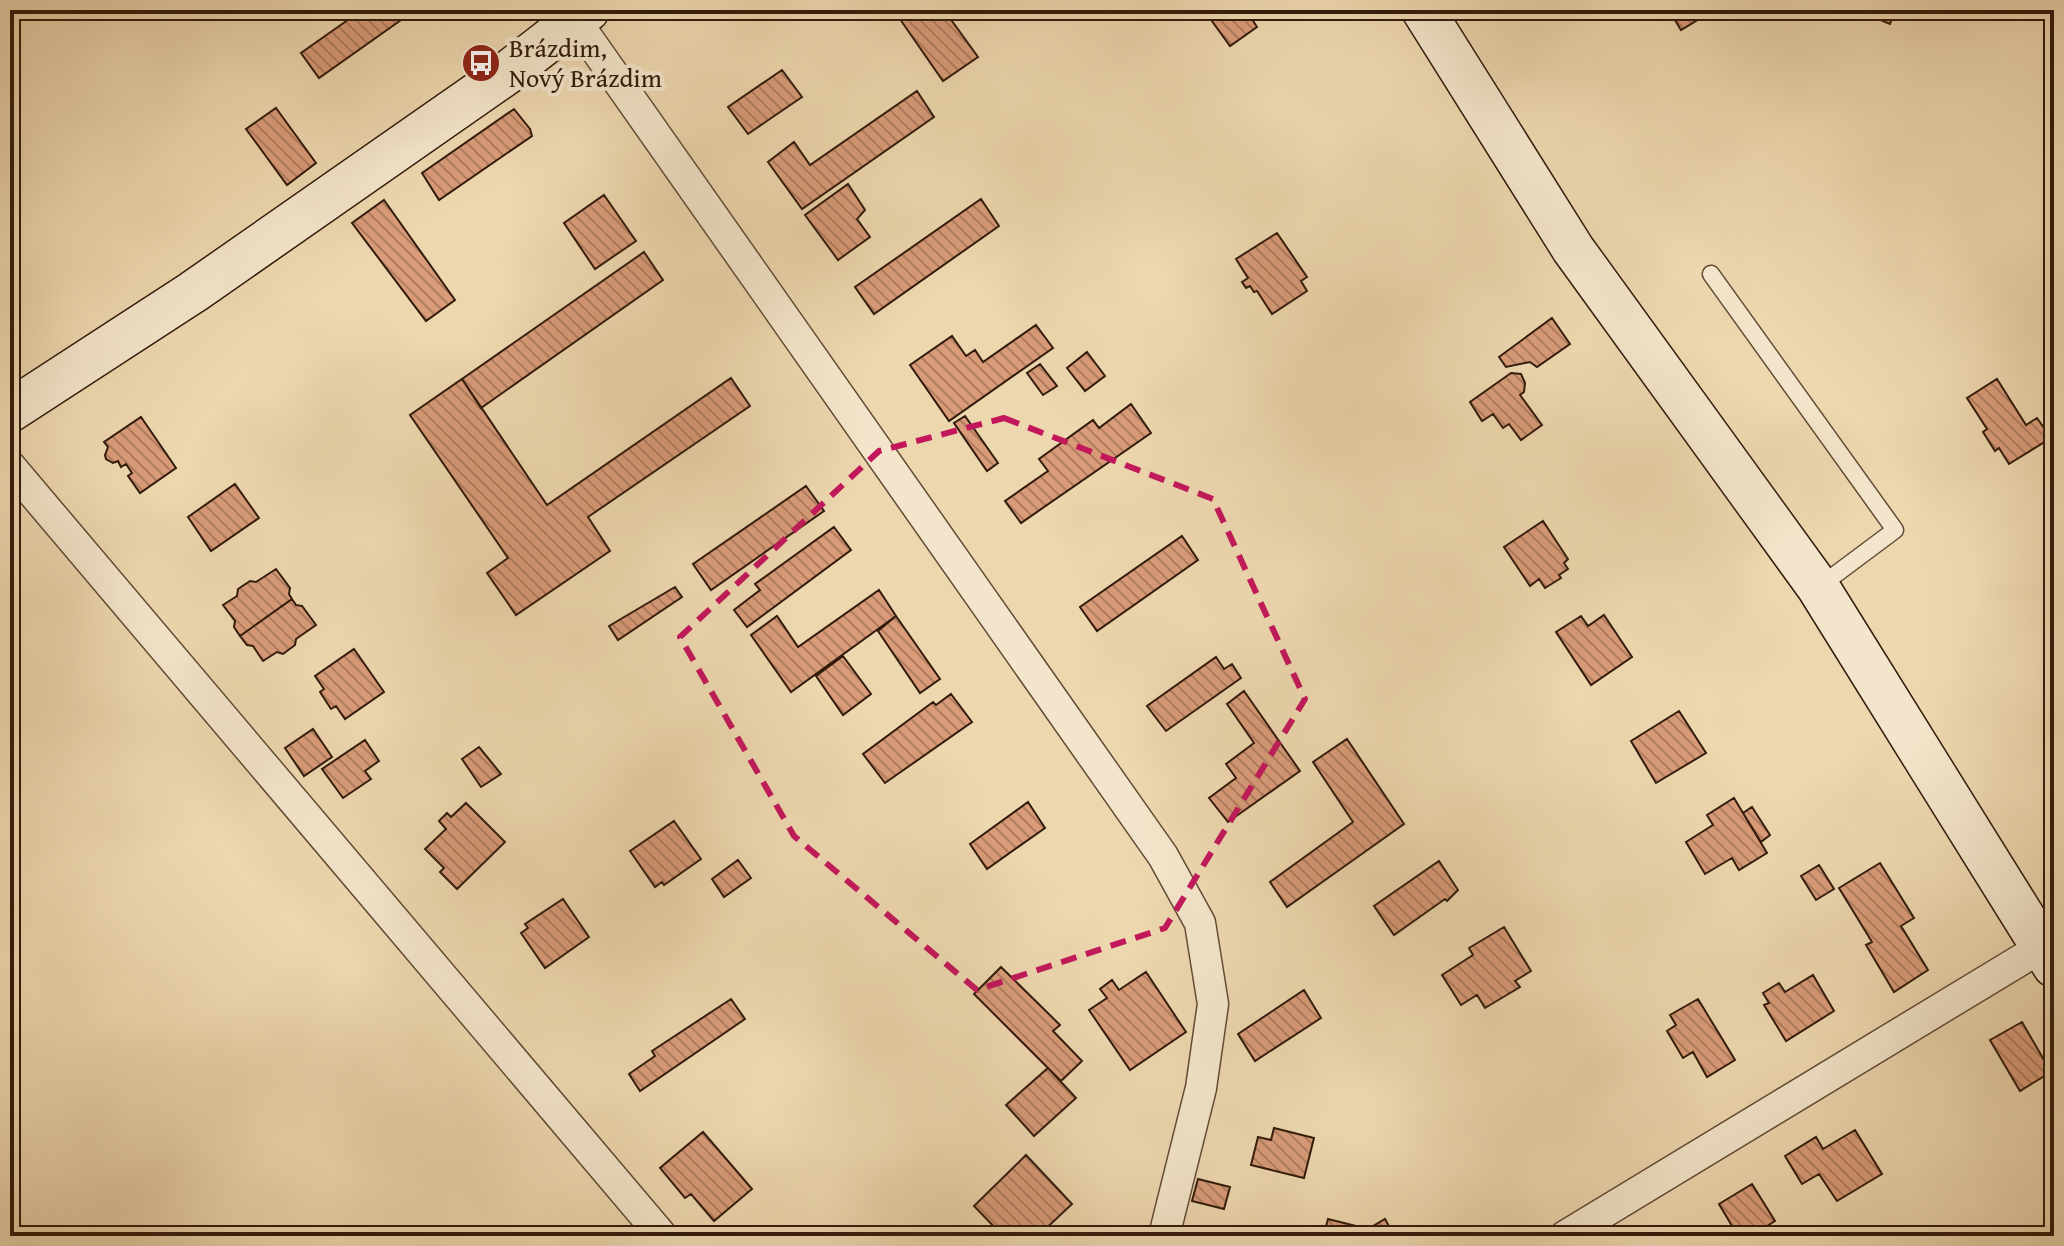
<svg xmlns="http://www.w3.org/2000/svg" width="2064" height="1246" viewBox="0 0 2064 1246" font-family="'Gentium Book Plus',serif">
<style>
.building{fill:url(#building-back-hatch);stroke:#321b0b;stroke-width:2}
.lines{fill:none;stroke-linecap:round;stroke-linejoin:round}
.lane-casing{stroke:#614a34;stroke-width:19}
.street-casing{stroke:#614a34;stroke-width:33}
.secondary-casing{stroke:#321b0b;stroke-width:45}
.lane{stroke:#f3e5cb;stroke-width:16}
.street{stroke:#f3e5cb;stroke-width:30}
.secondary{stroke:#f3e5cb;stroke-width:42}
.marked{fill:none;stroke:#c2185b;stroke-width:6;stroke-dasharray:16 10;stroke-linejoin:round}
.labels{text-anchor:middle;stroke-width:8;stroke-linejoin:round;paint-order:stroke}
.poi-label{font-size:26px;fill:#321b0b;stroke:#f3e5cb;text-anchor:start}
</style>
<defs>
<pattern id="building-back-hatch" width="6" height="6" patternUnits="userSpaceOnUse" patternTransform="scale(2)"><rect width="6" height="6" fill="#d99b78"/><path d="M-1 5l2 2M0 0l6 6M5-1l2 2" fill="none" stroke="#b17e61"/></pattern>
</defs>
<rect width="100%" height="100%" fill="#edd7af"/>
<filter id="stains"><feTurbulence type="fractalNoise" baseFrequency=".0025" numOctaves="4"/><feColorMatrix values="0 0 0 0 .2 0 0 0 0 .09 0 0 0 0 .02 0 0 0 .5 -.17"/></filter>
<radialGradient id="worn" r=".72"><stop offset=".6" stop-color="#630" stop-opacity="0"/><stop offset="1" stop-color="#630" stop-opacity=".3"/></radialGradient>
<path class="building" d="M362,10h32l7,10 -82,58 -18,-25z
M899,10h45l34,47 -35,24 -48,-69z
M1204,10h42l11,17 -27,19z
M1669,10h45l-33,20z
M1870,10h25l-5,14 -22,-9z
M782,70l20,27 -54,37 -20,-27z
M917,91l17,26 -132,92 -34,-47 26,-20 16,23z
M276,108l40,55 -29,22 -41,-56z
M514,109l16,20 2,7 -93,64 -17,-27z
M848,184l17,26 -8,9 13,18 -32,23 -33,-45z
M604,195l32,46 -41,28 -31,-46z
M981,199l18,27 -125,88 -19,-27z
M384,200l71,100 -29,21 -74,-98z
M1277,233l30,44 -6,4 6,10 -35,23 -15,-23 -3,1 -4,-6 -4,2 -4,-6 6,-4 -12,-19z
M644,252l19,28 -182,128 -19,-29z
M1552,318l18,26 -33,23 -7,-5 -24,5 -7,-10z
M1036,325l17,23 -104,73 -39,-56 42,-29 14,20 9,-6 8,12z
M1087,352l18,24 -20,15 -18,-23z
M1040,364l17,22 -14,9 -16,-22z
M1511,373l10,1 4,9 -1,9 -4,3 22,30 -21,15 -12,-16 -6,4 -10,-14 -11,7 -12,-19z
M731,378l19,28 -162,111 22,34 -94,64 -29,-42 21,-15 -98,-143 52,-36 85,126z
M1997,379l29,46 11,-7 14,20 -42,26 -10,-16 -4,3 -12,-19 4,-3 -20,-31z
M1131,404l20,29 -130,90 -16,-22 43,-30 -9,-12 54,-39 6,8z
M965,416l33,47 -11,8 -33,-48z
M141,417l35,51 -36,25 -12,-17 4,-3 -6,-9 -5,3 -3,-6 -5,2 -7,-4 -1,-4 3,-8 -4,-5z
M235,484l24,34 -48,33 -23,-34z
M806,486l18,25 -113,79 -18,-26z
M1543,521l25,38 -4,4 4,6 -9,6 2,3 -16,10 -6,-9 -9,7 -26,-39z
M834,527l17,23 -104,77 -13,-17 26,-20 -5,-6z
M1182,536l16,24 -101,71 -17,-24z
M276,569l14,19 -1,6 3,5 -52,37 -6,-9 1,-6 -12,-16 14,-9 1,-7 12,-8 6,1z
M675,587l7,10 -64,43 -9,-14z
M879,590l17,26 -105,76 -40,-57 26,-19 21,31z
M292,599l4,6 6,1 14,19 -20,14 -1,6 -12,9 -6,-2 -14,9 -10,-15 -6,-1 -7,-9z
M1604,615l28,42 -41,28 -35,-53 25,-16 7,10z
M896,616l44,63 -20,14 -42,-62z
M354,649l30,43 -39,27 -9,-13 -5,3 -11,-17 4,-3 -9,-13z
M843,656l28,38 -28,21 -27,-39z
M1216,657l8,12 8,-5 9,14 -75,53 -19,-25z
M1244,691l56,80 -72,51 -19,-24 27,-20 -10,-14 28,-21 -27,-39z
M951,694l21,28 -87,61 -22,-29 70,-52 3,3z
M1679,711l27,42 -50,30 -25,-42z
M313,729l19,28 -28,19 -19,-28z
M1347,739l57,85 -117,83 -17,-25 83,-60 -40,-60z
M365,740l14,21 -14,10 6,8 -28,19 -21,-29z
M479,747l22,27 -20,13 -19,-28z
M1734,798l33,55 -28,17 -7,-12 -27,16 -19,-32 27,-17 -6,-10z
M1028,802l17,26 -58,41 -17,-25z
M466,803l39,39 -48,47 -17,-17 4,-4 -19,-19 21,-20 -7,-8 8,-8 4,4z
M1752,807l18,28 -9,7 -18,-29z
M674,821l27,38 -37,26 -2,-3 -7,5 -25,-36z
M738,860l13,18 -27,19 -12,-18z
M1439,861l19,29 -11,11 -2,-2 -51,36 -20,-29z
M1880,863l34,55 -13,8 27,44 -34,22 -28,-47 6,-3 -33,-54z
M1819,865l15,24 -18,11 -15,-24z
M563,899l26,38 -44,31 -24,-35 7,-5 -3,-4z
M1504,927l27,44 -16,10 5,6 -35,21 -8,-13 -16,10 -19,-30 31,-20 -4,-7z
M1001,967l59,58 -7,6 29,30 -21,20 -87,-87z
M1146,972l40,60 -56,38 -41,-60 18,-12 -7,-9 12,-9 7,10z
M1813,975l21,36 -48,30 -22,-36 5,-2 -6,-10 16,-10 6,9z
M1304,990l17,28 -66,43 -17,-27z
M731,999l14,20 -105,72 -11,-17 26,-18 -3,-5z
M1698,999l37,61 -28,17 -14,-25 -10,6 -16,-27 9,-6 -6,-10z
M2022,1022l29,50 -31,19 -30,-51z
M1048,1068l28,30 -42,38 -28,-31z
M1274,1128l40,10 -10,40 -53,-13 7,-28 13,3z
M1855,1130l27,44 -45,27 -18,-27 -17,10 -17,-28 31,-19 7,12z
M703,1132l49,57 -38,32 -23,-27 -6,4 -25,-30z
M1026,1155l46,49 -34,32h-35l-29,-30z
M1198,1179l32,8 -6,22 -32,-8z
M1752,1184l23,37 -24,15h-13l-19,-32z
M1328,1219l40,10 17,-10 5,9 -14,8h-43l-9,-2z"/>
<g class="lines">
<defs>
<path id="lane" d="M1711,274l184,256 -75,56"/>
<path id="street" d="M568,10l595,846 37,67 13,81 -12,84 -37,148
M10,466l652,770
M1565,1236l477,-289"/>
<path id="secondary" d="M1423,10l150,239 245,338 236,379
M10,411l183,-119 314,-219 81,-63"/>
</defs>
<use href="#lane" class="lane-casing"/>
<use href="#street" class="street-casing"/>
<use href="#secondary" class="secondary-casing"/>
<use href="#lane" class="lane"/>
<use href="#street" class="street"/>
<use href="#secondary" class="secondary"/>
</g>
<path class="marked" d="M1004,418l209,81 92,200 -140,229 -188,62 -183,-154 -114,-199 199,-186z"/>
<defs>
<symbol id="bus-disc" viewBox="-11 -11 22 22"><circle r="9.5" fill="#8f2418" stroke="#f3e5cb"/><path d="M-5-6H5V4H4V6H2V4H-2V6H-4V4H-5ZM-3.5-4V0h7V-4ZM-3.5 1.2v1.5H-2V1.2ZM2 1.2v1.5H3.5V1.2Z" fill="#fff"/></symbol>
</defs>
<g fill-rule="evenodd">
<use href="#bus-disc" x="459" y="41" width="44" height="44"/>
</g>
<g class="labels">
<g class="poi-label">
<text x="509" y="57">Brázdim,<tspan x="509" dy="30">Nový Brázdim</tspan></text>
</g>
</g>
<rect width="2064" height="1246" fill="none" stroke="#edd7af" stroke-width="40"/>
<rect x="12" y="12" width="2040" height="1222" fill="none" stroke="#321b0b" stroke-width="4"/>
<rect x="20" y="20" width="2024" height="1206" fill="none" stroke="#321b0b" stroke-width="2"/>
<rect width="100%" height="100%" filter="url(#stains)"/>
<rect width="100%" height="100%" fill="url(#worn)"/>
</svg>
